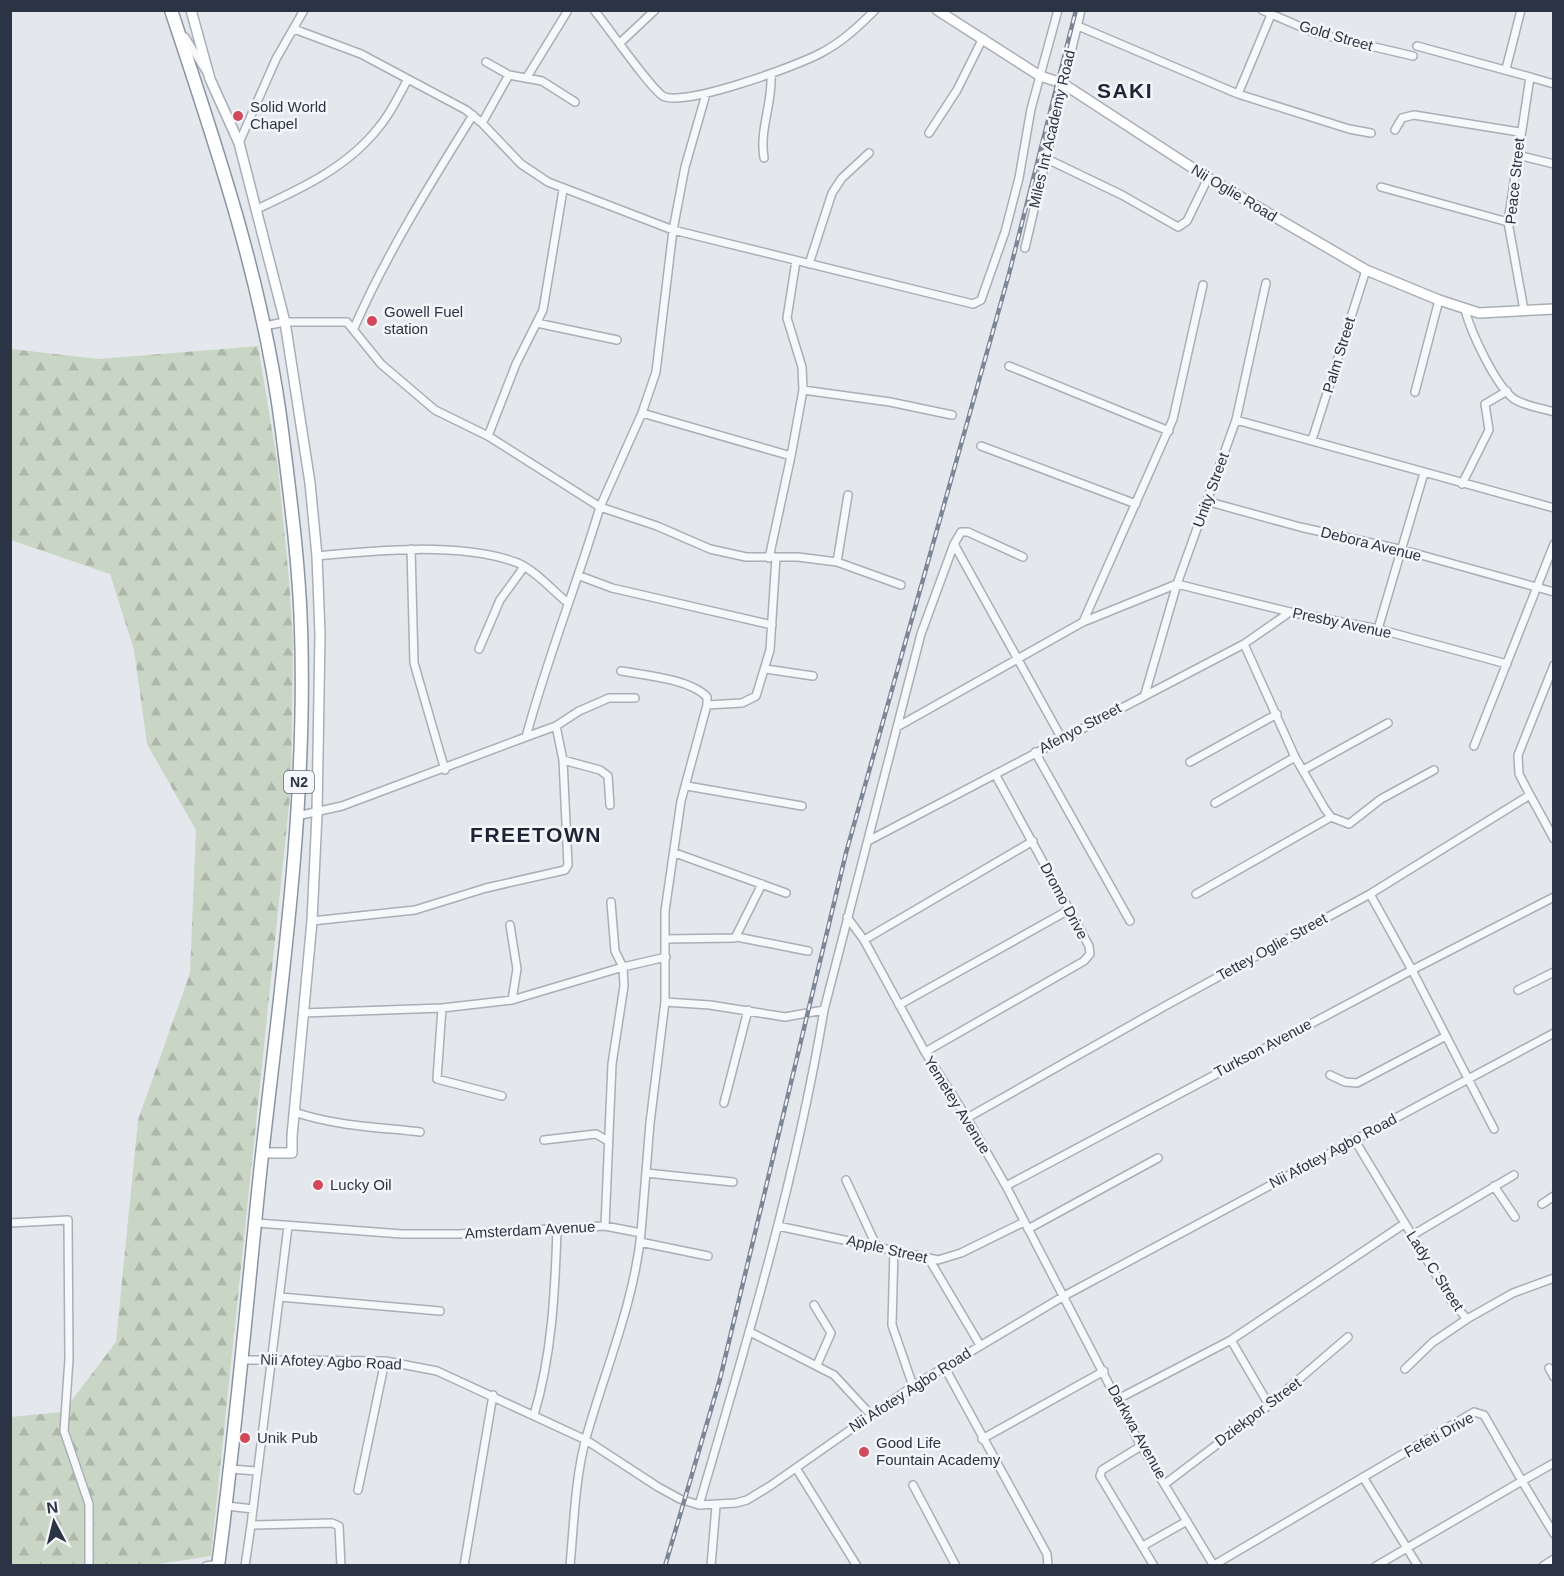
<svg xmlns="http://www.w3.org/2000/svg" width="1564" height="1576" viewBox="0 0 1564 1576" font-family="Helvetica,sans-serif">
<style>
.forest{fill:url(#forest-firs)}
.lines{fill:none;stroke-linecap:round;stroke-linejoin:round}
.street-casing{stroke:#a9aeb7;stroke-width:10}
.secondary-casing{stroke:#a9aeb7;stroke-width:12}
.highway-casing{stroke:#8b94a3;stroke-width:15}
.street{stroke:#f7f8fa;stroke-width:7}
.secondary{stroke:#fff;stroke-width:9}
.highway{stroke:#fff;stroke-width:12}
.rail-casing{stroke:#7d8696;stroke-width:4.5}
.rail{stroke:#f4f6f9;stroke-width:2;stroke-dasharray:7;stroke-linecap:butt}
.poi-dot{fill:#d1495b;stroke:#f4f6f9;stroke-width:2}
.labels{text-anchor:middle;stroke-width:5;stroke-linejoin:round;paint-order:stroke}
.shield{fill:#f4f6f9;stroke:#676e7b;stroke-width:1.5}
.shield-label{font-size:14px;font-weight:bold;fill:#2b3445}
.street-label{font-size:15px;fill:#2b3445;stroke:#f4f6f9}
.poi-label{font-size:15px;fill:#2b3445;stroke:#f4f6f9;text-anchor:start}
.district-label{font-size:21px;font-weight:bold;letter-spacing:1.5px;fill:#1d2536;stroke:#f4f6f9}
</style>
<defs>
<pattern id="forest-firs" width="22" height="20" patternUnits="userSpaceOnUse" patternTransform="scale(1.5)"><rect width="22" height="20" fill="#c9d6c5"/><path d="M5 1l3.5 6h-7zM16 11l3.5 6h-7z" fill="#adb8ab"/></pattern>
</defs>
<rect width="100%" height="100%" fill="#e4e7ec"/>
<path class="forest" d="M258,346l20,121 11,113 4,61 -2,145 -80,770 -59,9 -141,1v-149l52,-5 53,-70 22,-222 52,-147 6,-143 -49,-86 -13,-94 -24,-76 -99,-34v-191l88,10z"/>
<g class="lines">
<defs>
<path id="street" d="M594,10c14,17 56,78 69,86 20,12 136,-31 158,-43 21,-11 37,-26 54,-43
M1262,10l53,23 98,23
M1078,26l160,68 35,-84
M294,29l67,25 105,56 16,13 39,41 27,18 125,48 12,-63 21,-73
M185,37l21,34
M621,42l34,-32
M1417,46l113,31
M486,62l23,13 33,6 33,21
M1506,69l15,-59
M527,77l40,-65
M1238,94l111,35 22,4
M482,123l27,-48
M1395,130l7,-12 12,-3 105,17
M929,133l28,-43 26,-52
M239,143l37,-84 28,-49
M1517,155l37,9
M764,158c-5,-29 9,-55 7,-84
M1045,158l77,37 56,32 9,-6 21,-43
M1381,187l127,35
M257,209c45,-21 91,-42 122,-82 12,-14 20,-32 29,-48
M1025,248l56,-238
M809,264l23,-71 10,-15 27,-25
M1465,310c6,22 30,75 49,89 11,7 27,9 40,13
M1524,310l-16,-88 22,-145 24,7
M537,323l80,17
M264,326l21,-4h62l34,42 54,46 53,26 112,71 42,-94 14,-41 17,-142 300,74 8,-4 24,-68 14,-54 12,-69 27,-99
M354,328c33,-75 76,-144 119,-213
M1009,366l160,65
M803,390l87,12 62,13
M1415,392l24,-92
M642,413l149,43 -22,102
M1236,420l318,88
M488,436l28,-72 27,-54 20,-120
M1312,440l54,-170
M981,446l155,58
M791,456l12,-66 -1,-23 -15,-49 9,-57
M1462,484l27,-54 -4,-26 22,-13
M1206,501l94,26 103,23 151,42
M954,544l108,195
M411,549l3,114 31,107
M317,556c58,-6 146,-14 201,7 18,8 35,28 50,40
M837,562l11,-67
M580,576l32,12 160,37
M1177,584l113,28 88,17 129,35
M1083,622l90,-203 30,-134
M1378,629l46,-156
M1244,644l51,113 30,52 6,8 18,7 32,-25 53,-29
M479,649l21,-49 24,-33
M766,669l47,7
M621,671c23,4 69,8 86,26v8
M1145,694l32,-110 59,-164 30,-137
M635,698h-26l-30,13 -23,15 -30,11c21,-78 51,-153 74,-230l57,19 53,23 36,8h52l39,5 64,23
M897,727l186,-105 94,-38
M1474,746l80,-202
M1035,752l95,169
M563,760l37,10 8,6 2,29
M1190,762l87,-48
M1303,770l85,-47
M687,786l115,20
M1530,795l-11,-21 -1,-19 36,-90
M1215,803l80,-46
M297,816l45,-10 184,-69
M868,841l376,-197 46,-32
M675,853l111,40
M1196,894l135,-77
M1370,894l42,76 142,-73
M847,917l17,23 61,112 42,66 39,68 135,260 73,120
M312,921l103,-11 71,-22 79,-18 3,-5 -5,-105 -7,-34
M510,925l7,44 -5,31
M737,937l71,14
M665,939l70,-1 27,-54
M864,940l169,-99
M1518,990l36,-18
M665,1002l45,3 75,12 39,-7
M899,1005l168,-94
M442,1008l-5,71 65,17
M303,1013l139,-5 70,-8 111,-33 43,-10
M925,1052l159,-91 6,-7 -1,-8 -94,-172
M1330,1075l15,7 12,1 89,-47
M724,1103l24,-93
M294,1112c42,14 82,15 126,20
M967,1118l198,-112 205,-112 160,-99 24,44
M1354,1139l99,164 14,16 46,-26 41,-15
M544,1140l52,-6 12,7
M646,1173l87,9
M846,1180l30,65
M1006,1186l406,-216 82,159
M1494,1186l21,31
M1542,1204l12,-8
M10,1223l58,-3 1,139 -5,72 25,73v62
M257,1223l145,11h57l146,-8 36,7c-7,70 -36,137 -55,205 -11,40 -12,85 -16,128
M605,1226l7,-162 12,-78 -1,-19 -8,-16 -4,-49
M778,1226l160,34 23,-7 63,-31
M1028,1229l130,-71
M641,1233l9,-110 15,-121v-91l16,-110 26,-96 35,-2 14,-7 14,-46 6,-93
M1411,1236l103,-61
M640,1242l68,14
M894,1249l-2,76 21,61
M929,1259l51,86
M280,1297l160,14
M814,1305l17,28 -14,32
M750,1332l84,43 36,39
M1231,1340l38,65
M243,1360l142,1 52,10 149,69 72,47 22,12 19,6 37,-2 11,-3 23,-14 143,-100 151,-90 490,-263
M945,1368l102,186 1,12
M1549,1368l5,9
M1405,1369l28,-27 34,-23
M1118,1399l113,-59 173,-116
M534,1415c18,-60 21,-123 23,-186
M982,1439l122,-68
M1141,1446l-39,24 -2,6 54,90
M1554,1463l-32,18 32,53
M796,1468l61,98
M231,1469l25,2
M1363,1477l55,89
M1165,1484l104,-79 79,-68
M913,1485l43,81
M358,1490l27,-129
M699,1505c48,-163 97,-327 125,-495l97,-376 33,-90 7,-12h7l55,25
M227,1506l26,3
M251,1525l37,-299
M1143,1546l44,-25
M1214,1565l260,-153 10,3 38,66 -146,85
M206,1566l13,-2
M245,1566l6,-41 81,-2 7,3 2,40
M464,1566l29,-171
M711,1566l5,-60
M1543,1566l11,-7"/>
<path id="secondary" d="M191,10l19,69 29,64 46,179 25,161 7,73 3,78 -3,180 -5,107 -20,215v17h-29
M937,10l103,66 22,7 146,95 158,92 73,30 40,13 75,-4"/>
<path id="highway" d="M171,10c46,138 93,276 111,421 8,64 17,131 19,197 6,179 -20,358 -40,536 -14,134 -25,268 -43,402"/>
</defs>
<use href="#street" class="street-casing"/>
<use href="#secondary" class="secondary-casing"/>
<use href="#highway" class="highway-casing"/>
<use href="#street" class="street"/>
<use href="#secondary" class="secondary"/>
<use href="#highway" class="highway"/>
<defs>
<path id="rail" d="M665,1566l55,-187 126,-526 163,-579 67,-264"/>
</defs>
<use href="#rail" class="rail-casing"/>
<use href="#rail" class="rail"/>
</g>
<g class="poi-dot">
<circle cx="238" cy="116" r="6"/>
<circle cx="372" cy="321" r="6"/>
<circle cx="318" cy="1185" r="6"/>
<circle cx="245" cy="1438" r="6"/>
<circle cx="864" cy="1452" r="6"/>
</g>
<g class="labels">
<rect class="shield" x="284" y="771" width="30" height="22" rx="4.5"/>
<g class="shield-label">
<text x="299" y="787">N2</text>
</g>
<g class="street-label">
<text transform="translate(1336 36) rotate(16)" y="5">Gold Street</text>
<text transform="translate(1052 129) rotate(-77)" y="5">Miles Int Academy Road</text>
<text transform="translate(1515 181) rotate(-84)" y="5">Peace Street</text>
<text transform="translate(1234 193) rotate(31)" y="5">Nii Oglie Road</text>
<text transform="translate(1339 355) rotate(-73)" y="5">Palm Street</text>
<text transform="translate(1211 490) rotate(-70)" y="5">Unity Street</text>
<text transform="translate(1371 544) rotate(14)" y="5">Debora Avenue</text>
<text transform="translate(1342 623) rotate(12)" y="5">Presby Avenue</text>
<text transform="translate(1080 728) rotate(-28)" y="5">Afenyo Street</text>
<text transform="translate(1064 901) rotate(62)" y="5">Dromo Drive</text>
<text transform="translate(1272 947) rotate(-29)" y="5">Tettey Oglie Street</text>
<text transform="translate(1263 1048) rotate(-28)" y="5">Turkson Avenue</text>
<text transform="translate(957 1105) rotate(58)" y="5">Yemetey Avenue</text>
<text transform="translate(1333 1151) rotate(-28)" y="5">Nii Afotey Agbo Road</text>
<text transform="translate(530 1230) rotate(-3)" y="5">Amsterdam Avenue</text>
<text transform="translate(887 1249) rotate(13)" y="5">Apple Street</text>
<text transform="translate(1435 1271) rotate(57)" y="5">Lady C Street</text>
<text transform="translate(331 1362) rotate(2)" y="5">Nii Afotey Agbo Road</text>
<text transform="translate(910 1390) rotate(-33)" y="5">Nii Afotey Agbo Road</text>
<text transform="translate(1258 1412) rotate(-37)" y="5">Dziekpor Street</text>
<text transform="translate(1137 1432) rotate(61)" y="5">Darkwa Avenue</text>
<text transform="translate(1439 1435) rotate(-29)" y="5">Fefeti Drive</text>
</g>
<g class="poi-label">
<text x="250" y="112">Solid World<tspan x="250" dy="17">Chapel</tspan></text>
<text x="384" y="317">Gowell Fuel<tspan x="384" dy="17">station</tspan></text>
<text x="330" y="1190">Lucky Oil</text>
<text x="257" y="1443">Unik Pub</text>
<text x="876" y="1448">Good Life<tspan x="876" dy="17">Fountain Academy</tspan></text>
</g>
<g class="district-label">
<text x="1125" y="98">SAKI</text>
<text x="536" y="842">FREETOWN</text>
</g>
</g>
<rect width="1564" height="1576" fill="none" stroke="#2b3445" stroke-width="24"/>
<g transform="translate(54 1522) rotate(353)" stroke="#f4f6f9" stroke-width="4.5" paint-order="stroke">
<path d="M0-4.5L10 22L0 15L-10 22Z" fill="#2b3445"/>
<text y="-9" font-size="16" font-weight="bold" text-anchor="middle" fill="#2b3445">N</text>
</g>
</svg>
